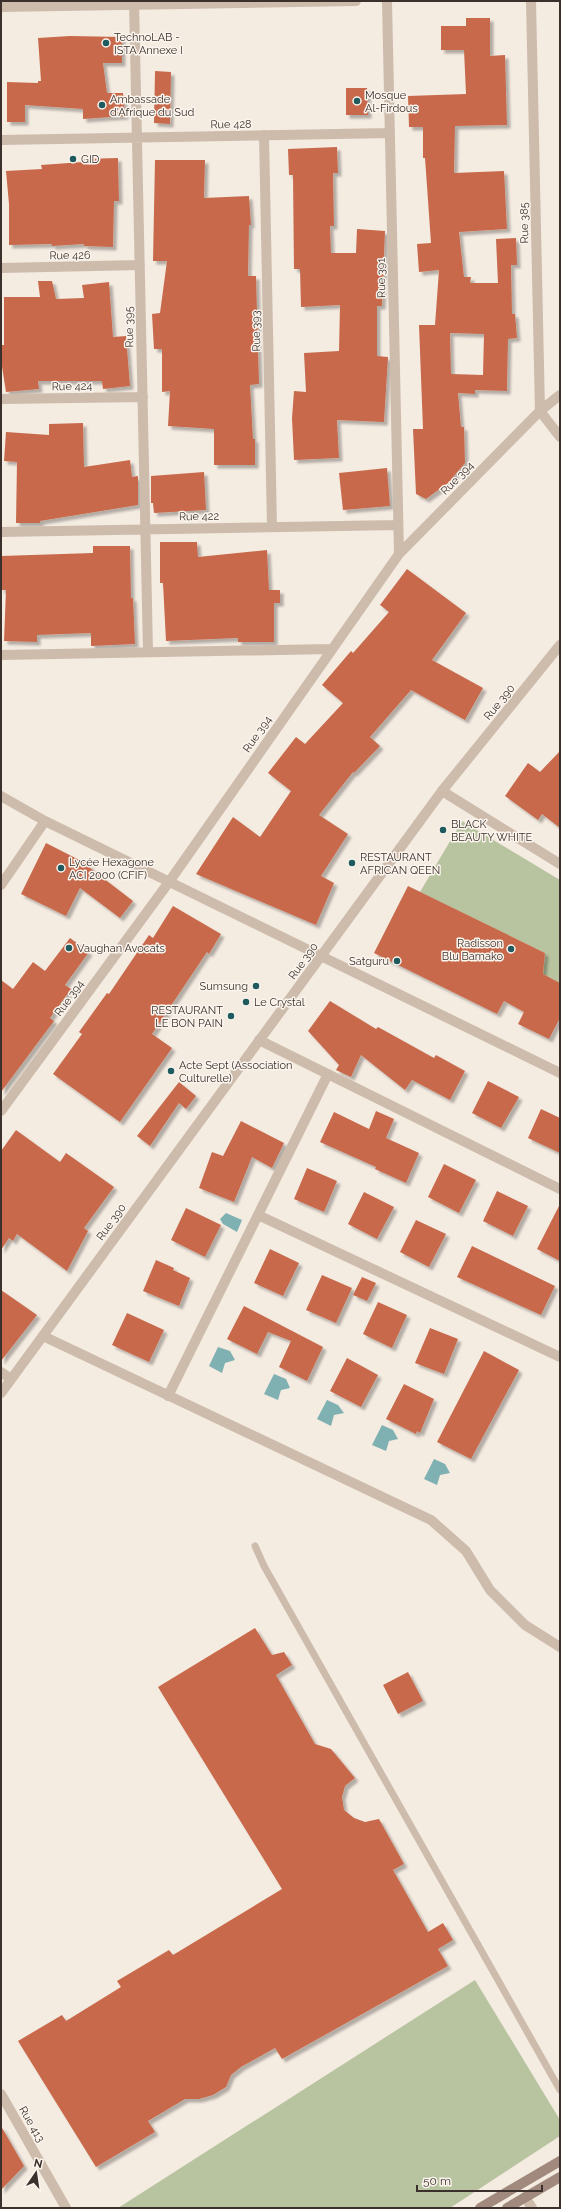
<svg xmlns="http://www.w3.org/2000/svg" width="561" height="2209" viewBox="0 0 561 2209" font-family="Raleway,sans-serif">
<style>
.green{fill:#b8c4a0}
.water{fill:#7fb0b2}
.building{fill:#c8694b;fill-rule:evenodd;filter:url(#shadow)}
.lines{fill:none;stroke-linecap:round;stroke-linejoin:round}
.service{stroke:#cdbbac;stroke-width:7}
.minor{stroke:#cdbbac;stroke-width:10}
.tertiary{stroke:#cdbbac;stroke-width:10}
.secondary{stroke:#a18a7d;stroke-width:10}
.poi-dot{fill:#1f5a5e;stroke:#fbf5ee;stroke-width:1.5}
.labels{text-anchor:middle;stroke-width:3;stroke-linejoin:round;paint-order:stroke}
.poi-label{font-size:11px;fill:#3b302b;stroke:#fbf5ee;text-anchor:start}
.street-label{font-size:11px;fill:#3b302b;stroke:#fbf5ee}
</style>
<defs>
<filter id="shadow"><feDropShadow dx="3.5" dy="3.5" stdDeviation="1" flood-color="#0004"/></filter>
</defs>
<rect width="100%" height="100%" fill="#f4ebe1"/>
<path class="green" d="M462,821l98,59v103l-17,-9 2,-21 -125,-61z
M475,1980l85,140v16l-110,72h-332z"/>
<path class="water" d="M226,1213l16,7 -5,12 -14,-8 -3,-5z
M218,1347l12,4 5,9 -10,3 -3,10 -13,-7z
M274,1374l12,5 4,9 -9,2 -3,10 -14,-6z
M327,1400l11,5 6,8 -10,2 -3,11 -14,-7z
M382,1425l11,5 5,9 -9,2 -3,10 -14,-6z
M434,1459l11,5 5,9 -10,2 -3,10 -13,-6z"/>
<path class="building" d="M466,18h24v38l15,-1 2,70 -52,1 -1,47 50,-2 3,58 -48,3 5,45h7l-1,6h28l-2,-44 20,-1 1,27h-6l1,49h3l2,24 -9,1 -1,52 -32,-1v4l-17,-1 3,34h3l1,36 -17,20 -22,16 -10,-5 -3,-65h10l-4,-104h16l4,-55 -20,2 -2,-28 14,-1 -6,-85h-2v-31h-14l-1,-31 58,-2 -2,-44h-23v-24h25zM450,333l34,1 -1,41 -32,-1z
M70,36l52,1v26h-19l4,30h16l2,23 -42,3v-10l-58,-4v17h-18v-40l31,1v-2h3l-3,-43z
M155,71l16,1 -1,52 -16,-1z
M346,88h21l1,27h-22z
M337,147l1,26h-5l1,53h-4l1,27h25l1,-24 28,2 -3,75h-5v50l11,1 -4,65 -47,-2 2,38 -45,2 -2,-42 2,-27 12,1 -2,-39 35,-2 1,-46 -39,2 -1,-38h-6l-1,-94h-4l-1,-26z
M118,158l1,43h-5l-1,46 -29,-1v-2l-32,2v-2l-43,1v-41l-3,-33 36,-2 -1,-4 42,-3v-3z
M155,160h50l-1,38 45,-2 2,29h-2l-1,51h8l3,108 -9,1 3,54h2v26h-41v-36l-46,-3 2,-35 -8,1v-43h-8l-2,-35 8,-1 7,-52h-14z
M38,281h14l4,18 28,-1 -2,-13 27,-3 4,55 13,-1 4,50 -27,3 -1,-8h-64l1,8 -33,3 -5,-32v-15h3v-48h36z
M83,423l1,44 46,-7 2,17 6,-1v29l-98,16v2h-24l1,-61 -13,-1 2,-29 43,3v-11z
M387,468l3,38 -47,4 -4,-37z
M204,472l2,38 -52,3 -1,-10h-2v-27z
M160,542h37l1,15 69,-7 2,40h11v13h-6v39h-36v-4l-72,3 -3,-58h-3z
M93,546h37l1,52h2l2,46 -44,2v-13l-54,2v7l-33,-1 2,-51h-5v-34l92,-3z
M407,569l59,44 -34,47 51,28 -18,32 -54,-30 -41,47 10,9 -26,27 -1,-1 -34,43 29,19 -27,42 13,7 -18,42 -120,-51 37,-57 27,20 31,-46 -23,-18 28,-36 9,7 38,-41 -21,-18 29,-34 2,2 36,-41 -9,-7z
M560,751v77l-18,-14 -4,6 -33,-24 23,-33 12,9z
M46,843l45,23 -1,2 43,33 -13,17 -40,-30 -14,28 -45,-22z
M408,886l137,67 -2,21 17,9v35l-11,21 -31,-15 6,-12 -20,-11 -7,13 -123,-61z
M173,906l48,28 -12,20 -2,-2 -55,82 20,14 -52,74 -67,-48 29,-40 -3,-2 28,-39 2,1 40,-59 4,3z
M70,938l19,14 -24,33 6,4 -21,29 4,3 -53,71v-112l12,9 20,-27 12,9z
M330,1001l46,28 2,-2 56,31 2,-3 29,16 -15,29 -38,-20 -7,10 -44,-35 -10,22 -15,-7 3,-5 -31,-34z
M488,1081l31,16 -18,31 -29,-15z
M179,1082l17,14 -10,13 -7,-6 -29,43 -13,-10z
M541,1109l19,9v35l-32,-15z
M376,1111l18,8 -8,19 33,15 -13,30 -31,-14 1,-2 -56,-25 14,-30 35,17z
M241,1121l43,22 -12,25 -20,-11 -18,45 -35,-14 13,-36 11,4z
M16,1130l44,32 6,-9 48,34 -30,41 4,3 -21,40 -50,-37 -4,7 -4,-3 -8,12v-99z
M444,1164l32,16 -17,33 -31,-16z
M307,1168l30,13 -13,31 -30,-13z
M497,1191l31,15 -15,30 -30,-15z
M364,1192l30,15 -17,32 -29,-15z
M560,1204v57l-23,-12z
M186,1208l35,17 -16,32 -34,-17z
M416,1220l30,14 -17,33 -29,-15z
M472,1246l83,40 -14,29 -84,-38z
M270,1249l29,14 -16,33 -29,-13z
M156,1260l18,8 -1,2 17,8 -11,28 -36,-15z
M322,1275l30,13 -16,35 -30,-13z
M362,1277l14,6 -9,18 -14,-6z
M1,1290l36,25 -36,46z
M378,1302l29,13 -15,33 -29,-14z
M244,1306l79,41 -16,34 -28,-14 12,-26 -23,-9 -11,22 -30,-15z
M127,1313l37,17 -15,32 -37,-17z
M430,1328l28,11 -14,35 -29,-11z
M484,1351l35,19 -48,89 -34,-17z
M347,1358l31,17 -17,32 -31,-16z
M404,1384l30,15 -14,34 -3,-2 -1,3 -30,-15z
M255,1628l17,27 12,-3 8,13 -16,10 39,69 16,5 24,29 -10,8 -3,11 2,13 10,8 11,4 14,-3 25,45 -11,6 35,62 15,-9 10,17 -15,9 10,17 -166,93 -7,-11 -34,19 -10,8 -5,12 -13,8 -14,4h-14l-37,22 7,11 -59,35 -78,-126 44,-26 4,6 55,-34 -4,-6 52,-31 4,5 109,-66 -124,-202z
M408,1672l15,29 -25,13 -15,-29z
M1,2126l23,40 -23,24z"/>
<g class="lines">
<path class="service" d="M255,1546l9,20 296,524"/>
<path class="minor" d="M134,1l14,651
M387,1l12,553
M531,1l9,410 20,26
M1,7l355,-6
M264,135l8,392
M1,140l389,-7
M1,268l139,-3
M1,399l142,-2
M1,532l397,-7
M1,655l330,-6
M442,791l118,73
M1,796l44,25 515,252
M1,885l44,-64
M259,1040l301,149
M1,1111l168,-229 230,-328 141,-143 20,-16
M258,1215l302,142
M43,1336l388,184 35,31 24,39 35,35 35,22
M1,1372l10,7
M168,1396l160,-322
M1,2094l65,114
M525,2197l7,11"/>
<path class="tertiary" d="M1,1393l441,-602 118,-146"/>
<path class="secondary" d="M480,2208l80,-47
M507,2208l53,-31"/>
</g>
<g class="poi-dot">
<circle cx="106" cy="43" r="4"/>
<circle cx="357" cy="101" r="4"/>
<circle cx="102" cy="105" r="4"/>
<circle cx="73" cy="159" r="4"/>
<circle cx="443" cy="830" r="4"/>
<circle cx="352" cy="863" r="4"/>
<circle cx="61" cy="868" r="4"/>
<circle cx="69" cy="948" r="4"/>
<circle cx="511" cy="949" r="4"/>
<circle cx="397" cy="961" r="4"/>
<circle cx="256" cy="986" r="4"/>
<circle cx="246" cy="1002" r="4"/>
<circle cx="231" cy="1016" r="4"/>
<circle cx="171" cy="1071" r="4"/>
</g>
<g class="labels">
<g class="poi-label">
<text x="114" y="41">TechnoLAB -<tspan x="114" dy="13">ISTA Annexe I</tspan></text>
<text x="365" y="99">Mosque<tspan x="365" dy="13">Al-Firdous</tspan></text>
<text x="110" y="103">Ambassade<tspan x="110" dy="13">d'Afrique du Sud</tspan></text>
<text x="81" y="163">GID</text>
<text x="451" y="828">BLACK<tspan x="451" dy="13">BEAUTY WHITE</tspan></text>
<text x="360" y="861">RESTAURANT<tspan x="360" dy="13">AFRICAN QEEN</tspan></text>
<text x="69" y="866">Lycée Hexagone<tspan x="69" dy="13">ACI 2000 (CFIF)</tspan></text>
<text x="503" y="947" text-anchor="end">Radisson<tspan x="503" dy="13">Blu Bamako</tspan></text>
<text x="77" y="952">Vaughan Avocats</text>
<text x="389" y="965" text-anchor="end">Satguru</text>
<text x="248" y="990" text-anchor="end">Sumsung</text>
<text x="254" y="1006">Le Crystal</text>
<text x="223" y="1014" text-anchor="end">RESTAURANT<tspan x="223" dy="13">LE BON PAIN</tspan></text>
<text x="179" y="1069">Acte Sept (Association<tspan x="179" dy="13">Culturelle)</tspan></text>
</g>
<g class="street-label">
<text transform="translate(231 124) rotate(-1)" y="4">Rue 428</text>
<text transform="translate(524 223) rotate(-91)" y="4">Rue 385</text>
<text transform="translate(70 255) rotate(-1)" y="4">Rue 426</text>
<text transform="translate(381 278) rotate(-91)" y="4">Rue 391</text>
<text transform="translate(129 327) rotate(-91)" y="4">Rue 395</text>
<text transform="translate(256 331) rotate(-91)" y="4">Rue 393</text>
<text transform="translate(72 386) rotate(-1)" y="4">Rue 424</text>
<text transform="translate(457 478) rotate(-45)" y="4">Rue 394</text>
<text transform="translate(199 516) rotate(-1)" y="4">Rue 422</text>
<text transform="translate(499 702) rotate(-51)" y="4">Rue 390</text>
<text transform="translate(257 734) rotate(-55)" y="4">Rue 394</text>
<text transform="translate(303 961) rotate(-54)" y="4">Rue 390</text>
<text transform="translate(69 998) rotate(-54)" y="4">Rue 394</text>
<text transform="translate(111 1222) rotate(-54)" y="4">Rue 390</text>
<text transform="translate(32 2124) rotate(60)" y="4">Rue 413</text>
</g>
</g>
<rect width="561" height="2209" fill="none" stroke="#3b302b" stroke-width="4"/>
<g transform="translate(36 2173) rotate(13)" stroke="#fbf5ee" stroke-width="3" paint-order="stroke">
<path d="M0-3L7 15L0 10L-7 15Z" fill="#3b302b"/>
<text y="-6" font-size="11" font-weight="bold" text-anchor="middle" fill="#3b302b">N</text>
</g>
<path d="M417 2185v6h125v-6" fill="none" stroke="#3b302b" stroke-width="2"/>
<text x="423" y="2185" font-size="12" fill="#3b302b" stroke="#fbf5ee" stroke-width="3" paint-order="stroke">50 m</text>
</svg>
